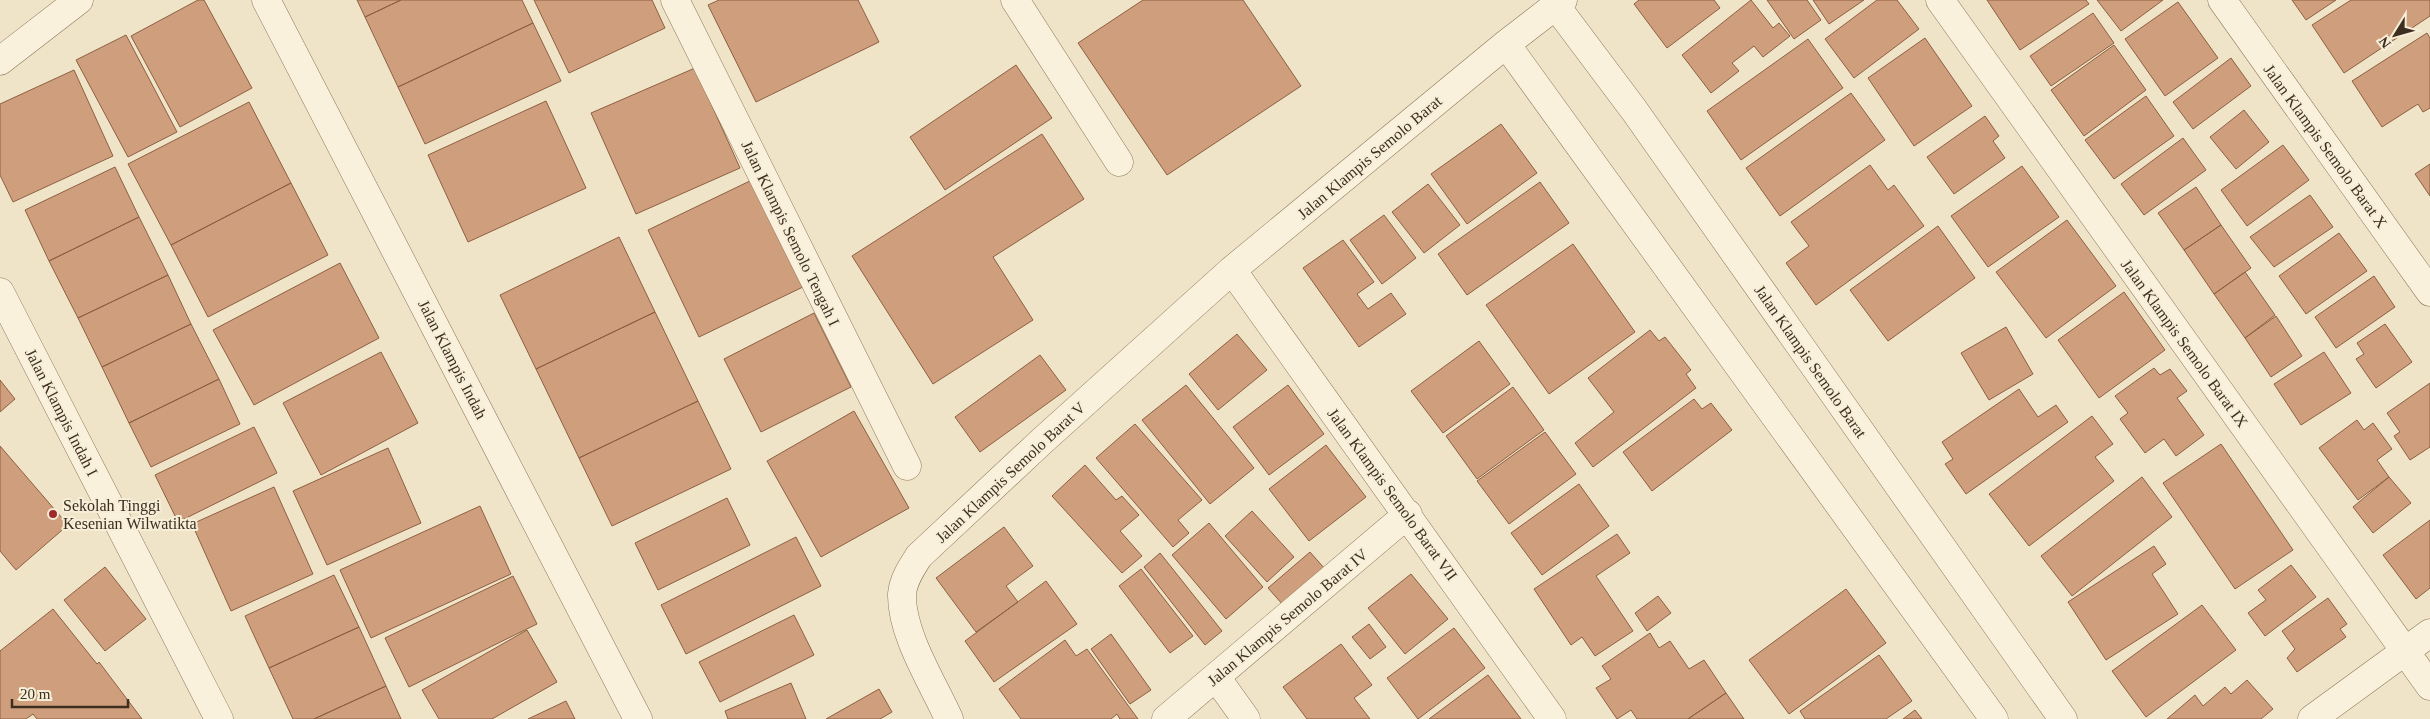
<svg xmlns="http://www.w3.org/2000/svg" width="2430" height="719" viewBox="0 0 2430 719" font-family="Georgia,serif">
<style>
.building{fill:#cf9f7d;stroke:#8d5f41}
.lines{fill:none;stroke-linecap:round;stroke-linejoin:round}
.minor-casing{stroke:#8d765c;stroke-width:29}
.minor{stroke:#faf1dc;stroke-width:28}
.poi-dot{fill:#9e2a2b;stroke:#f7eed8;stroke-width:2}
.labels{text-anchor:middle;stroke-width:4;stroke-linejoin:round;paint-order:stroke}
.street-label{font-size:16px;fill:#3d2e20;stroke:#f7eed8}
.poi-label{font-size:16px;fill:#3d2e20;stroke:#f7eed8;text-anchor:start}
</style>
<rect width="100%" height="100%" fill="#f0e4c8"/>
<path class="building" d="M198,0h6l48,88 -72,39 -49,-91z
M357,0h44l-36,17z
M401,0h121l11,23 -135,64 -33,-70z
M534,0h118l13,28 -96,45z
M719,0h139l21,42 -123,60 -48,-97z
M1143,0h100l58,86 -134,89 -89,-132z
M1639,0h75l6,8 -53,40 -33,-44z
M1751,0l22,28 6,-5 11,13 -27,21 -9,-11 -22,17 7,8 -28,22 -29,-38z
M1767,0h40l14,20 -27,19z
M1813,0h51l-35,24z
M1877,0h20l22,29 -65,49 -29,-39z
M1987,0h99l3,4 -69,46z
M2097,0h66l-42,31z
M2292,0h44l-30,20z
M2351,0h79v16l-86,57 -32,-48z
M2178,2l40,56 -53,38 -40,-57z
M2093,13l21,30 -63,43 -21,-30z
M533,23l28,58 -136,63 -27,-57z
M2427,33l3,5v70l-7,4 -5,-8 -36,23 -30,-46z
M126,35l51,97 -49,25 -52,-97z
M1925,38l47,68 -58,40 -46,-68z
M1808,39l35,49 -102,72 -34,-49z
M2114,45l32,45 -62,46 -33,-46z
M2231,58l20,28 -58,43 -20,-27z
M1016,65l36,53 -107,72 -35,-53z
M695,68l45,100 -104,46 -45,-101z
M74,70l39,86 -100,46 -13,-27v-71z
M1851,93l34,47 -105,76 -34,-48z
M2146,96l28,40 -60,43 -29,-39z
M546,101l40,87 -118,54 -40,-87z
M249,102l42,81 -120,62 -43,-81z
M2244,110l25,32 -33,27 -26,-32z
M1985,116l14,20 -6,5 12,17 -51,36 -27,-37z
M1501,124l36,49 -70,51 -36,-50z
M1042,134l42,65 -91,58 40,63 -100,64 -81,-128z
M2183,138l23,32 -62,45 -23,-31z
M2283,145l26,35 -62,46 -26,-36z
M2430,164v32l-15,-22z
M1870,165l18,25 6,-5 30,41 -108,79 -30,-42 23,-17 -18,-24z
M2022,166l37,51 -71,50 -37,-51z
M115,167l24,50 -90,44 -24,-51z
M754,179l51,107 -106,51 -51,-107z
M1540,182l29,41 -102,72 -29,-41z
M291,183l37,72 -120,62 -37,-72z
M1428,184l32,41 -36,28 -32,-41z
M2196,187l25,38 -37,25 -26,-37z
M2310,195l23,32 -59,40 -24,-30z
M1384,215l32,43 -34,26 -32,-44z
M139,217l29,58 -90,43 -29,-57z
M2067,220l49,66 -70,52 -50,-66z
M2221,225l30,43 -37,26 -30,-44z
M1938,226l37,52 -87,63 -38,-51z
M2339,233l28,38 -61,43 -27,-38z
M619,237l36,75 -119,57 -36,-74z
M1343,240l31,42 -17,12 11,15 23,-16 15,21 -47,33 -56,-79z
M1573,244l62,88 -86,62 -63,-89z
M340,263l39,75 -125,67 -41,-75z
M2245,272l30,43 -30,23 -31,-44z
M168,275l23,49 -89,43 -24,-49z
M2374,276l21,31 -59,41 -21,-31z
M2124,292l41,58 -66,48 -41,-58z
M655,312l43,89 -119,57 -43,-89z
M814,313l37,74 -90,45 -37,-73z
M2276,316l26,40 -31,21 -26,-39z
M191,324l28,55 -90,44 -27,-56z
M2385,324l27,38 -36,26 -20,-29 8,-5 -7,-11z
M2006,327l27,47 -44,26 -28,-47z
M1650,330l9,11 6,-4 26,33 -5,4 10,14 -103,79 -18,-24 39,-31 -26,-34z
M1237,334l30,36 -49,40 -29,-36z
M1479,341l31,43 -67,49 -32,-42z
M381,352l37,71 -97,52 -38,-72z
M2324,352l27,41 -50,32 -27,-41z
M1040,355l26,35 -86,62 -25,-35z
M2154,368l6,7 10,-6 17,22 -10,7 27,37 -28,21 -12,-17 -19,14 -25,-34 8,-6 -13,-17z
M219,379l21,45 -89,43 -22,-44z
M0,380l15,19 -15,13z
M2430,383v64l-20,13 -16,-24 6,-4 -13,-19z
M1186,385l68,83 -44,36 -68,-84z
M1288,385l36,49 -55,41 -36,-48z
M1513,387l31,43 -67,49 -31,-43z
M2019,389l19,28 18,-12 12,17 -102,72 -21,-30 8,-5 -11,-17z
M1694,399l8,10 9,-6 21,27 -80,61 -29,-39z
M698,401l33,68 -119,57 -33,-68z
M854,411l55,97 -88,49 -54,-96z
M2092,416l21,28 -18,13 19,24 -85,65 -40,-52z
M2357,420l7,10 9,-7 19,26 -15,11 12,17 -31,23 -39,-52z
M1135,424l67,76 -24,20 11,13 -16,14 -77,-89z
M254,427l23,46 -99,49 -23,-47z
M1545,432l31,42 -67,50 -32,-43z
M2221,444l72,106 -58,39 -72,-106z
M1326,445l40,52 -57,44 -40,-52z
M0,446l68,79 -52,45 -16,-19z
M388,448l33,75 -94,42 -34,-74z
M1085,465l31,35 6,-4 17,19 -19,16 22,25 -20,17 -70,-77z
M2142,477l30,40 -100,79 -31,-40z
M2389,477l22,26 -38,30 -20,-26z
M1579,484l30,42 -67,49 -31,-42z
M274,487l39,87 -82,37 -39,-87z
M727,498l23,47 -92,45 -23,-47z
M480,506l31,68 -140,64 -31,-68z
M1252,511l42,46 -27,25 -42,-46z
M2430,520v68l-14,11 -33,-44z
M1209,523l54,64 -37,32 -54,-64z
M1004,527l29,39 -27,20 12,16 -42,30 -40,-54z
M1617,534l13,19 -34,23 37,55 -38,25 -13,-19 -11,8 -37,-56z
M796,537l25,49 -135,68 -25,-49z
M2154,546l12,18 -14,10 26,40 -72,46 -38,-58z
M1310,552l15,17 -41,37 -16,-18z
M1160,553l62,78 -17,14 -61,-78z
M2291,565l25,32 -51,39 -17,-23 18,-13 -8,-10z
M105,567l41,52 -41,32 -41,-51z
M1141,569l52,67 -23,17 -51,-67z
M1411,574l37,45 -43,35 -37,-46z
M334,575l25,52 -90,41 -24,-52z
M513,576l24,48 -128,63 -24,-49z
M1046,581l31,43 -83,58 -29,-41z
M1846,589l40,54 -97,71 -40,-54z
M1658,596l13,17 -24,18 -12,-18z
M2328,598l19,26 -7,5 6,8 -49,35 -10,-14 8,-9 -13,-18z
M2202,605l34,45 -90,67 -34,-46z
M53,609l44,55 2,-2 43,57h-105l-4,-5 -7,5h-26v-68z
M794,615l20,40 -94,47 -21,-40z
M1369,624l17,23 -16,12 -18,-22z
M359,627l27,59 -72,33h-21l-24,-51z
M1454,628l31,40 -67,51 -31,-41z
M527,630l30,52 -65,37h-53l-17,-29z
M1650,633l9,15 11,-7 19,28 15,-9 22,33 -38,26h-51l-6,-9 -14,9 -21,-31 15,-9 -9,-13z
M1111,634l40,56 -21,14 -39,-55z
M1065,640l11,16 11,-7 51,70h-18l-3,-5 -6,5h-90l-22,-30z
M1341,644l31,41 -18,13 16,21h-63l-24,-32z
M1879,655l33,46 -26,18h-81l-5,-8z
M1488,675l33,44h-92z
M2247,680l26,29 -12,10h-94l28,-24 8,11 22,-19 6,7z
M791,683l15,36h-78l-3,-8z
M386,686l15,33h-87z
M879,689l13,23 -12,7h-54z
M1726,693l18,26h-56z
M566,701l9,18h-47z
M1915,710l7,9h-19z"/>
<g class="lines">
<defs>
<path id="minor" d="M266,0l372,719
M675,0l232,466
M1015,0l104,162
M1940,0l490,686
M2222,0l208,292
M1556,6l78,104 429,609
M1506,44l488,675
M0,61l79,-61
M1232,270l320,449
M0,292l219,427
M1216,677l30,42
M949,719c-16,-36 -48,-85 -47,-125 1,-14 10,-27 17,-38l123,-115 190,-171 274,-226 57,-44
M1166,719l242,-205
M2312,719l118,-86"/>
</defs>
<use href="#minor" class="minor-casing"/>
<use href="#minor" class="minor"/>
</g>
<circle class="poi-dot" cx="53" cy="514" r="5"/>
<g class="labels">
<g class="street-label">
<text transform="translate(2326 146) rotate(54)" y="6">Jalan Klampis Semolo Barat X</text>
<text transform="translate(1369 157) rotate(-40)" y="6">Jalan Klampis Semolo Barat</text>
<text transform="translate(791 233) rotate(64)" y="6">Jalan Klampis Semolo Tengah I</text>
<text transform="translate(2185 343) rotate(54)" y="6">Jalan Klampis Semolo Barat IX</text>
<text transform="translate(453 359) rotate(63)" y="6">Jalan Klampis Indah</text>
<text transform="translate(1811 361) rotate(55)" y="6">Jalan Klampis Semolo Barat</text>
<text transform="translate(62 412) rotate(63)" y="6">Jalan Klampis Indah I</text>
<text transform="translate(1010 472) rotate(-43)" y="6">Jalan Klampis Semolo Barat V</text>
<text transform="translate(1393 494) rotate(54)" y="6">Jalan Klampis Semolo Barat VII</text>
<text transform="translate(1287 617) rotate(-40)" y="6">Jalan Klampis Semolo Barat IV</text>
</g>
<g class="poi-label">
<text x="63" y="511">Sekolah Tinggi<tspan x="63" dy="18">Kesenian Wilwatikta</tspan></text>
</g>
</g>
<g transform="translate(2395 35) rotate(233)" stroke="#f7eed8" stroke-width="4" paint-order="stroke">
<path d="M0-4L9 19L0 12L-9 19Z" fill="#3d2e20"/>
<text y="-8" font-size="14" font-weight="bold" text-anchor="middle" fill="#3d2e20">N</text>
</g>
<path d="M12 699v8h116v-8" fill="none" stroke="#3d2e20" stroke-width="2.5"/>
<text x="20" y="699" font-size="15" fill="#3d2e20" stroke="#f7eed8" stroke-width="4" paint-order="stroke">20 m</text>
</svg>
